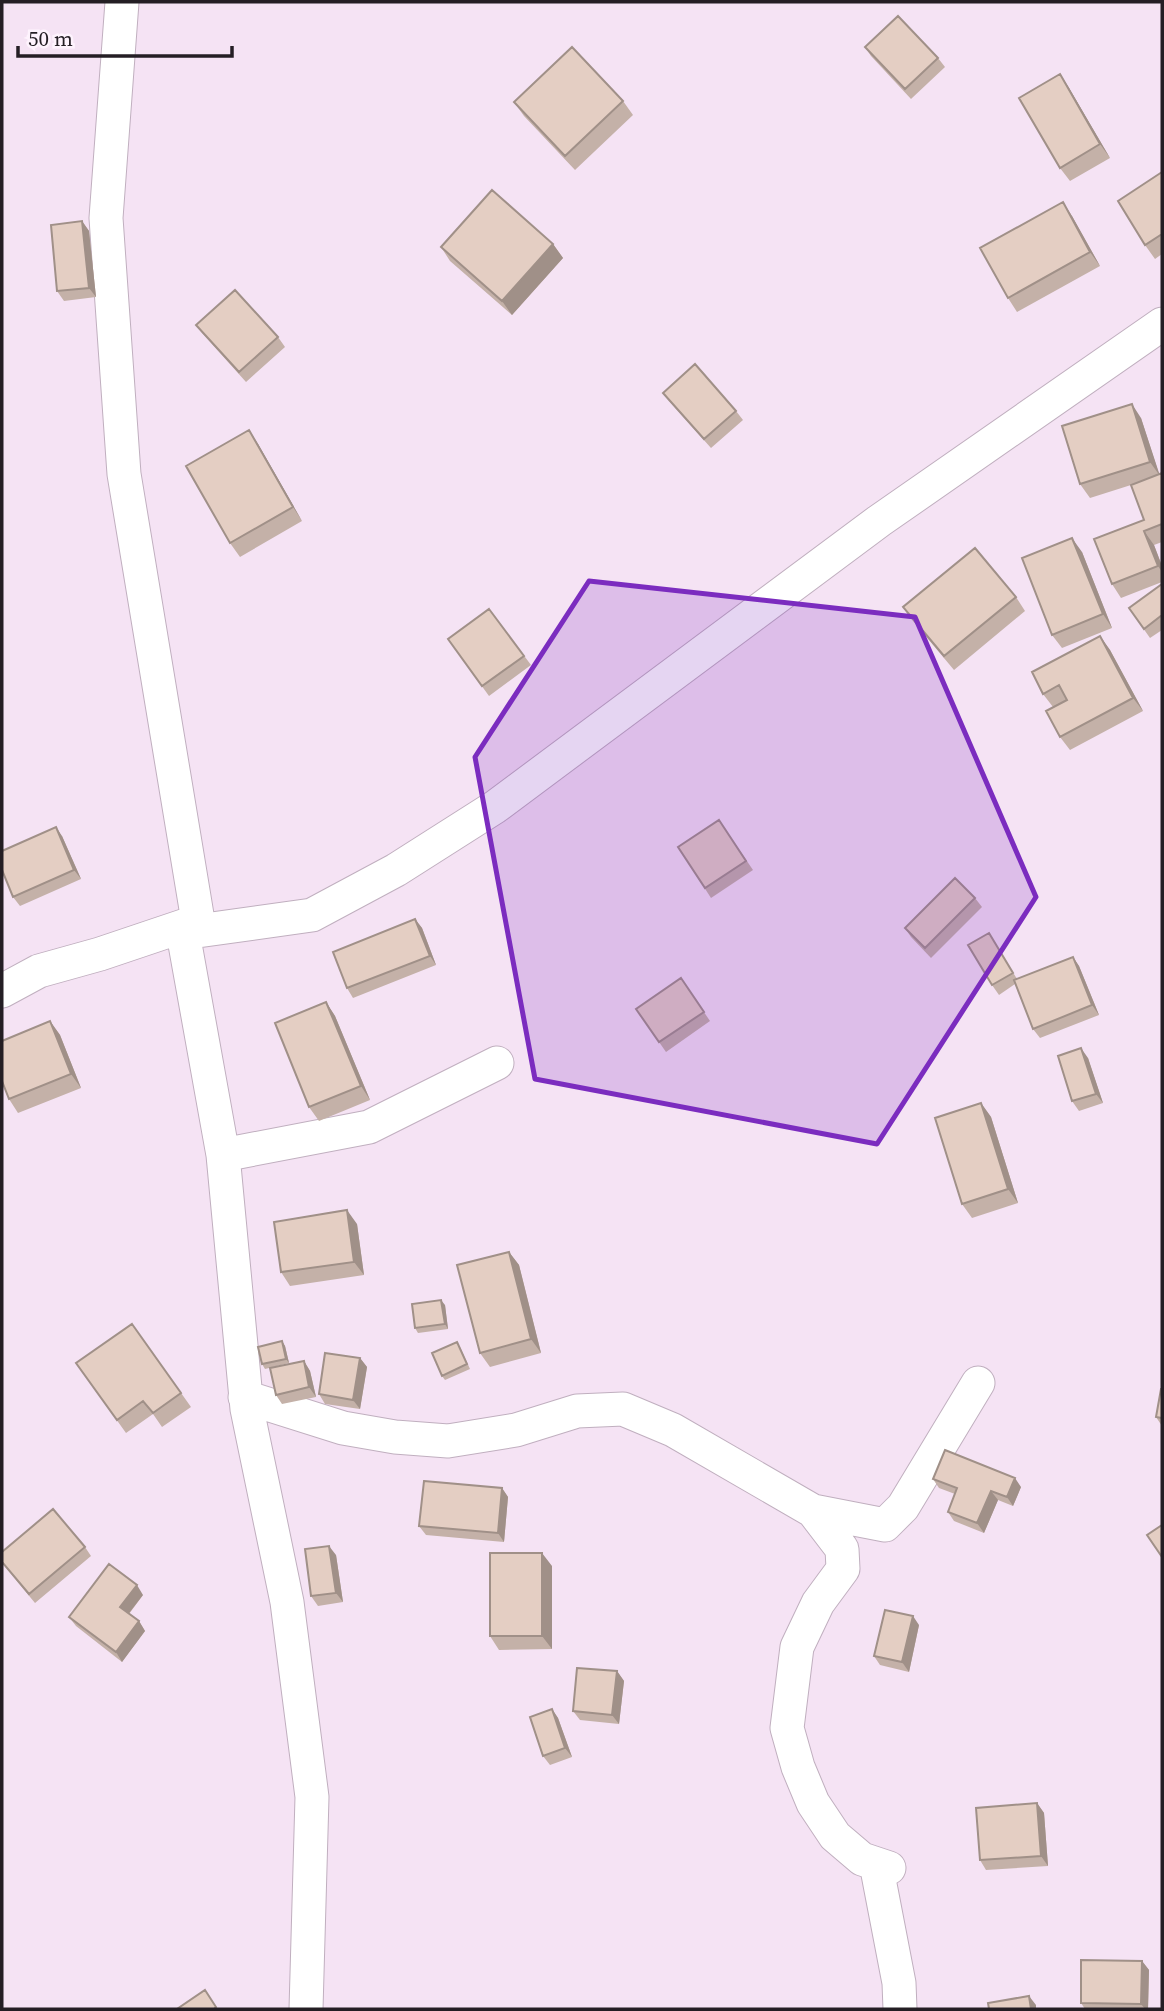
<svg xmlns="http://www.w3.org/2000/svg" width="1164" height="2011" viewBox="0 0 1164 2011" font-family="'Source Serif 4',serif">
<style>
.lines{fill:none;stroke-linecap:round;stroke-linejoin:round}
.minor-casing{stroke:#c0afbf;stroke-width:35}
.minor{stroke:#fff;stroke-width:33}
.wall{fill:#c4b1a8}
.shaded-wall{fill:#a09088}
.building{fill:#e4cec3;stroke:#a09088;stroke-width:2}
.marked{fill:#7b2cbf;fill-opacity:0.2;stroke:#7b2cbf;stroke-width:5;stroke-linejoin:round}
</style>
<rect width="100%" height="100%" fill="#f5e3f4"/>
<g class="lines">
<defs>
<path id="minor" d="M122,2l-16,216 18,256 74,447 -15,12 40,222 24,254 40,193 25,195 -6,212
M183,933l129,-18 84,-45 99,-63 384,-286 283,-197
M2,991l37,-20 61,-17 98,-33
M223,1155l146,-28 128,-64
M245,1397l98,31 52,9 53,4 68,-11 61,-19 46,-2 50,21 140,81 29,38 1,20 -25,34 -21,44 -10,81 11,39 15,36 22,33 27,23 27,9 -11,6 21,109 1,26
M813,1511l72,14 18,-18 75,-124"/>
</defs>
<use href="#minor" class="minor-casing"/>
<use href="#minor" class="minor"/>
</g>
<path class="wall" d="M865,47l73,11 7,9 -34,32 -40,-43z
M1060,74l9,14 41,70 -40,23 -10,-13z
M623,101l10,14 -58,55 -51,-54 -10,-14z
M1162,172v82l-7,5 -10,-14z
M1072,216l28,50 -83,46 -9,-14z
M82,221l7,10 7,66 -32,4 -7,-10z
M553,244l10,14 -51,57 -62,-54 -9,-14z
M196,325l82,12 7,10 -39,35 -43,-48z
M663,393l73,18 7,9 -32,28 -41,-46z
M1141,418l18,56 3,-1v69l-8,3 8,21v16l-41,16 -9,-14 32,-64 -13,-35 -41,13 -10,-14z
M258,444l44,77 -62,36 -10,-14z
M1082,552l30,76 -50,20 -10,-13z
M1162,584v46l-12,8 -21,-30z
M1016,597l9,14 -71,59 -41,-49 -10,-14z
M489,609l42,56 -42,31 -41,-57z
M1100,636l10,14 33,61 -73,39 -10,-13 -7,-30 -10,-13z
M719,820l34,50 -42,28 -33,-51z
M62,836l19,43 -61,27 -7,-9z
M975,898l7,9 -51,51 -20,-21 -6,-9z
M415,919l7,9 14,37 -83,33 -6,-10z
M989,933l28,46 56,-22 6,9 20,49 -59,23 -7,-9 -18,-45 -16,11 -7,-10z
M681,978l29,43 -44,31 -30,-43z
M326,1002l9,14 35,84 -51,21 -10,-14z
M50,1021l10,14 21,53 -63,25 -9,-14z
M1088,1058l15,45 -24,8 -7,-10z
M981,1103l10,14 27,86 -46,15 -10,-14z
M357,1224l7,51 -74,11 -9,-14z
M509,1252l10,13 22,88 -51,14 -10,-14z
M445,1305l3,24 -30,4 -3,-5z
M132,1324l59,83 -29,20 -9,-13 -27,19 -50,-70z
M282,1341l3,5 4,17 -24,6 -3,-5z
M460,1347l10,22 -25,11 -3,-4z
M360,1358l7,9 -7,42 -35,-5 -6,-10z
M304,1361l6,10 6,26 -34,7 -6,-9z
M1156,1417l6,1v8z
M933,1479l88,8 -8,19 -15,-6 -14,33 -30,-12 -6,-9 7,-18 -16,-6z
M502,1488l6,9 -4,45 -78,-7 -7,-9z
M85,1547l6,9 -56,47 -33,-40v-11z
M336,1555l7,47 -25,4 -7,-10z
M552,1566v83l-53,1 -9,-14z
M143,1595l-14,19 10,7 6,10 -23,31 -46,-36 -7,-9z
M919,1625l-10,47 -29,-7 -6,-9z
M617,1671l7,10 -5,43 -39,-4 -7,-9z
M552,1709l6,9 14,39 -22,8 -7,-9z
M1037,1803l7,10 4,53 -62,4 -6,-10z
M1142,1961l7,9 -1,39h-63l-4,-6z"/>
<path class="shaded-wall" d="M1060,74l9,14 41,70 -10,-14z
M1063,202l9,14 28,50 -10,-14z
M82,221l7,10 7,66 -7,-9z
M553,244l10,14 -51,57 -10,-14z
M1132,404l9,14 19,58 -10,-14z
M249,430l9,14 44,77 -9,-14z
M1144,531l10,14 8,21v6l-4,-6z
M1072,538l10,14 30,76 -9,-14z
M1100,636l10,14 33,61 -10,-13z
M56,827l6,9 19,43 -7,-9z
M415,919l7,9 14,37 -6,-9z
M1073,957l6,9 20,49 -7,-10z
M326,1002l9,14 35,84 -9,-14z
M50,1021l10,14 21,53 -10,-14z
M1081,1048l7,10 15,45 -7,-9z
M981,1103l10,14 27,86 -10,-14z
M347,1210l10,14 7,51 -10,-13z
M509,1252l10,13 22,88 -10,-14z
M441,1300l4,5 3,24 -3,-5z
M282,1341l3,5 4,17 -3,-4z
M360,1358l7,9 -7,42 -7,-9z
M304,1361l6,10 6,26 -7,-10z
M1015,1478l6,9 -8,19 -6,-9z
M502,1488l6,9 -4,45 -6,-9z
M991,1491l7,9 -14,33 -7,-10z
M329,1546l7,9 7,47 -7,-9z
M542,1553l10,13v83l-10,-13z
M137,1585l6,10 -17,22 -6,-10z
M913,1616l6,9 -10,47 -7,-10z
M139,1621l6,10 -23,31 -6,-10z
M617,1671l7,10 -5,43 -7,-9z
M552,1709l6,9 14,39 -7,-9z
M1037,1803l7,10 4,53 -7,-10z
M1142,1961l7,9 -1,39h-3l-4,-5z
M1029,1996l7,9v4h-5z"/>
<path class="building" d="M898,16l40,42 -33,31 -40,-42z
M572,47l51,54 -58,55 -51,-54z
M1060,74l40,70 -40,24 -41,-70z
M1162,172v62l-17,11 -27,-44z
M492,190l61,54 -51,57 -61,-54z
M1063,202l27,50 -82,46 -28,-50z
M82,221l7,67 -32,3 -6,-66z
M235,290l43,47 -39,35 -43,-47z
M695,364l41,47 -32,28 -41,-46z
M1132,404l18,58 -70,22 -18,-58z
M249,430l44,77 -63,36 -44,-77z
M1162,473v51l-18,7 14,35 -46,18 -18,-45 50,-19 -13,-35z
M1072,538l31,76 -51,21 -30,-77z
M975,548l41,49 -72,59 -41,-49z
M1162,584v31l-18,14 -15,-21z
M489,609l35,47 -42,30 -34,-47z
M1100,636l33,62 -73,39 -14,-26 21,-11 -8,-15 -16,9 -11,-22z
M719,820l27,41 -41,27 -27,-41z
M56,827l18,43 -61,27 -11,-27v-19z
M955,878l20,20 -50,50 -20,-20z
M415,919l15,37 -83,32 -14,-36z
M989,933l24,40 -21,12 -24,-40z
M1073,957l19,48 -59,24 -19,-49z
M681,978l23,34 -45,30 -23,-33z
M326,1002l35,84 -52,21 -34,-84z
M50,1021l21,53 -62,25 -7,-18v-40z
M1081,1048l15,46 -24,7 -14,-45z
M981,1103l27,86 -46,15 -27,-86z
M347,1210l7,52 -73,10 -7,-50z
M509,1252l22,87 -51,14 -23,-88z
M441,1300l4,24 -30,4 -3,-24z
M132,1324l49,69 -28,20 -10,-12 -26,19 -41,-57z
M282,1341l4,18 -24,5 -4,-17z
M457,1342l10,22 -25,12 -10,-23z
M325,1353l35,5 -7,42 -34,-6z
M304,1361l5,26 -33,8 -6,-27z
M1161,1389h1v29l-6,-1z
M945,1450l70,28 -8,19 -16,-6 -14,32 -29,-11 9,-24 -24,-9z
M424,1481l78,7 -4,45 -79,-7z
M53,1509l32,38 -56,47 -27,-32v-10z
M1162,1525v32l-15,-22z
M329,1546l7,47 -25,3 -6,-47z
M490,1553h52v83h-52z
M109,1564l28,21 -17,22 19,14 -23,31 -47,-35z
M885,1610l28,6 -11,46 -28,-6z
M577,1668l40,3 -5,44 -39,-4z
M552,1709l13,39 -22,8 -13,-39z
M1037,1803l4,53 -61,4 -4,-52z
M1081,1960l61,1 -1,43 -60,-1z
M205,1990l11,17 -2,2h-37z
M1029,1996l2,13h-42l-1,-6z"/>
<path class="marked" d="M589,581l326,36 121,280 -159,247 -342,-65 -60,-322z"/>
<rect width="1164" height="2011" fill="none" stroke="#241e24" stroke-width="7"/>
<path d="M18 46v10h214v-10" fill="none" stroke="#241e24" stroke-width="3.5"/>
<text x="28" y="46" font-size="21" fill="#241e24" stroke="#fef3fd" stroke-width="5" paint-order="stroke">50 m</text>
</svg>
